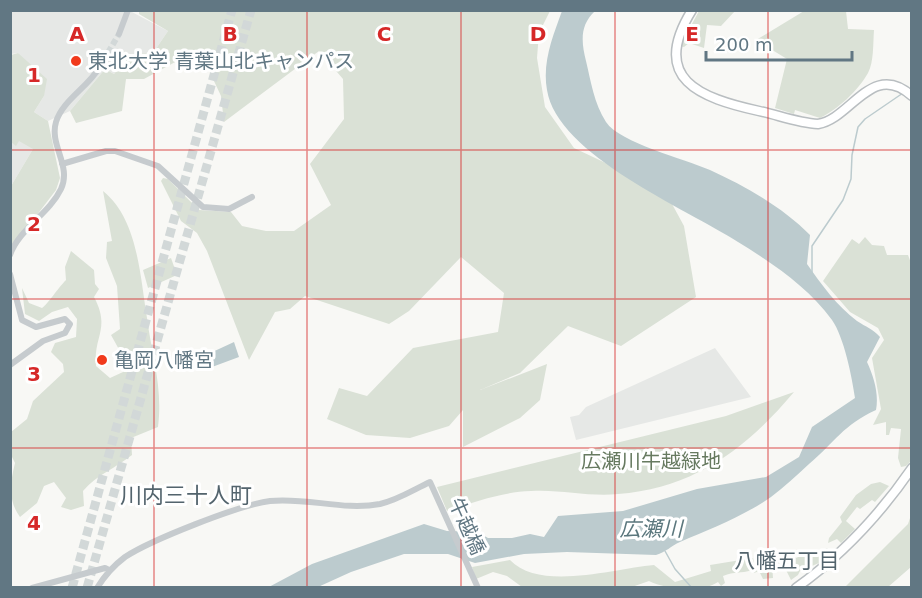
<svg xmlns="http://www.w3.org/2000/svg" width="922" height="598" viewBox="0 0 922 598" font-family="'DejaVu Sans','Noto Sans JP',sans-serif">
<style>
.built{fill:#e6e8e6}
.green{fill:#dae1d6}
.water{fill:#bccbce}
.lines{fill:none;stroke-linecap:round;stroke-linejoin:round}
.stream{stroke:#bccbce;stroke-width:1.5}
.tertiary-tunnel{stroke:#d2d8d8;stroke-width:6;stroke-dasharray:6 3;stroke-linecap:butt}
.motorway-tunnel{stroke:#d2d8d8;stroke-width:9;stroke-dasharray:9 4.5;stroke-linecap:butt}
.primary-casing{stroke:#b9bec1;stroke-width:11}
.tertiary{stroke:#c6cbce;stroke-width:6}
.primary{stroke:#fff;stroke-width:8}
.grid{fill:none;stroke:#d62828;stroke-width:1.5;stroke-opacity:0.55}
.poi-dot{fill:#f13a1c;stroke:#fff;stroke-width:2}
.labels{text-anchor:middle;stroke-width:6;stroke-linejoin:round;paint-order:stroke}
.poi-label{font-size:20px;fill:#617783;stroke:#fff;text-anchor:start}
.park-label{font-size:20px;fill:#677a60;stroke:#fff}
.street-label{font-size:20px;fill:#617783;stroke:#fff}
.water-label{font-size:21px;font-style:italic;fill:#5b777d;stroke:#fff}
.neighbourhood-label{font-size:21px;fill:#53646d;stroke:#fff}
.quarter-label{font-size:22px;fill:#53646d;stroke:#fff}
.grid-label{font-size:20px;text-anchor:middle;font-weight:bold;fill:#d62828;stroke:#fff;stroke-width:6;stroke-linejoin:round;paint-order:stroke}
</style>
<rect width="100%" height="100%" fill="#f8f8f5"/>
<path class="built" d="M11,11h119l38,20 -15,22 -22,1 -17,20 -9,-5 -35,42 -22,10 -14,-9 10,-16 -26,-43 -7,1z
M11,67l22,82 -22,37z
M715,348l36,49 -175,43 -6,-23 9,-2 7,-8z"/>
<path class="green" d="M139,11h411l-11,22 -2,25 8,49 29,41 91,43 19,35 12,71 -75,49 -53,-20 -48,47 -40,17 67,-26 -7,36 -20,18 -57,29v-37l-14,16 -39,12 -44,-3 -39,-16 12,-31 28,8 46,-48 85,-16 6,-39 -43,-36 -52,54 -20,13 -84,-28 -15,13 -15,3 -26,48 -42,-109 -10,-18 -16,-12 -20,-40 2,-3 5,1 31,31 32,2 11,14 24,5h28l37,-26 -21,-41 34,-45 -1,-40 -24,-28 -95,71 -3,-26 -22,-47 -55,30h-18l-4,32 -46,12 -6,-12 35,-42 9,5 17,-20 22,-1 15,-22 -29,-17z
M699,11h36l-14,15 -14,-1 -3,23 -15,-5 -5,4 -4,-1z
M804,11h42l2,18 26,1c-1,13 0,32 -6,43 -10,18 -30,36 -48,45l-25,-8 -1,4 -19,-6 12,-49 -31,-19z
M18,53l29,26 -3,17 -10,16 14,9 12,57 -4,12 -45,59v-63l22,-37 -14,-8 -3,5 -5,-4v-87z
M103,191c35,28 37,85 44,127 5,39 16,69 11,109l-27,11 1,17c-16,13 -36,20 -49,36l1,15 -13,4 -10,-3 5,-9 -12,-16 -10,4 -7,17 -17,14c-12,-16 -10,-34 -5,-54l-4,-8v-23l16,-13 6,-18 31,-29 -1,-8 -12,-12 4,-9 21,-6 1,-18 -9,-12 -16,5 -13,9 -14,-7 -3,-26 7,15 13,5c5,-3 16,-20 24,-28l-1,-13 6,-16 23,19 1,14 4,5 -5,8c17,32 -1,39 2,69l14,12 13,-6 -2,-19 -10,-18 9,-6 -3,-43 -11,-28 1,-16 5,-1z
M865,237l7,8 12,1 3,9h21l3,8 1,185 -1,13 -5,5 -5,1 -3,-9 3,-29 -10,-1 -2,7h-3v-13l-13,3 8,-16 -9,-51 12,-18 -6,-12 -28,-16 -27,-31 29,-42 7,5z
M171,258l6,17 -29,13 -5,-18z
M794,392c-48,57 -100,96 -176,102 -29,3 -58,-5 -87,-3 -30,1 -56,11 -84,20l-10,-24 289,-71z
M880,482l9,4 -14,16 -3,-2 -12,9 -3,-2 -11,14 9,8 -14,14 -4,-4 -9,4 1,-5 13,-16 -2,-5 16,-22 15,-11z
M911,515v52l-23,20h-43l63,-63z
M827,548l2,2 -10,13 -19,8 -2,4 -7,5 -5,-10 -4,1 -2,-8 -8,1 1,14 -10,1 -4,-8 -5,2 -2,-3c-12,4 -17,1 -29,6l2,7 -4,3 -3,-4c-14,10 -52,8 -69,-1l-20,7 -107,-1 -15,-11 -14,-4 -17,7 -4,-12 38,-7c30,32 106,8 144,5l21,17 36,-11 -1,-6 43,-7 1,6 40,-8 2,2 17,-8 3,4z"/>
<path class="water" d="M562,11h33c-15,14 -14,30 -9,50 5,21 8,42 20,61 14,21 79,37 104,48 35,16 72,37 100,65l-3,29c14,20 30,42 50,57 9,6 16,8 23,16l-13,25c7,15 12,32 9,48 -33,15 -41,32 -67,54 -12,11 -25,23 -38,33 -27,19 -61,32 -91,45 -9,4 -14,10 -24,13l-89,-3 -43,2 -49,9 -27,-9h-44l-53,18 -33,15 -51,1 45,-24 112,-40 23,7 31,1 10,6h24l18,-4 14,3 14,-21 65,-5 74,-22 69,-12 33,-20 13,-30 43,-29c-3,-21 -11,-61 -23,-78 -24,-33 -60,-57 -94,-78 -51,-33 -181,-87 -191,-152 -5,-28 6,-54 15,-79z
M234,342l5,15 -27,10 -6,-12z"/>
<g class="lines">
<path class="stream" d="M812,273v-27l31,-46 8,-21 1,-24 6,-28 7,-8 38,-26
M665,551l10,18 17,19"/>
<path class="tertiary-tunnel" d="M99,68l20,-34"/>
<path class="motorway-tunnel" d="M72,588l160,-578
M87,588l164,-578"/>
<defs>
<path id="primary" d="M692,10c-43,69 8,88 67,101 19,4 39,12 59,13 33,-5 54,-64 94,-28
M796,588c45,-32 85,-75 116,-120"/>
</defs>
<use href="#primary" class="primary-casing"/>
<path class="tertiary" d="M119,34l9,-24
M62,164l44,-13h9l43,15 45,41 26,2 23,-12
M10,255c9,-26 39,-41 51,-66 11,-23 -12,-44 -5,-67 6,-21 32,-35 43,-54
M10,274l12,46 14,7 29,-8 5,5 -5,9 -22,8 -33,24
M32,588l73,-20 4,2
M97,588c8,-13 16,-22 28,-31 26,-17 114,-52 145,-56 37,-4 73,10 110,3 18,-4 33,-14 50,-22l48,106"/>
<use href="#primary" class="primary"/>
</g>
<path class="grid" d="M154,10v578M307,10v578M461,10v578M615,10v578M768,10v578M10,150h902M10,299h902M10,448h902"/>
<g class="poi-dot">
<circle cx="76" cy="61" r="6"/>
<circle cx="102" cy="360" r="6"/>
</g>
<g class="labels">
<g class="poi-label">
<text x="88" y="68">東北大学 青葉山北キャンパス</text>
<text x="114" y="367">亀岡八幡宮</text>
</g>
<g class="park-label">
<text x="651" y="468">広瀬川牛越緑地</text>
</g>
<g class="street-label">
<text transform="translate(467 526) rotate(66)" y="7">牛越橋</text>
</g>
<g class="water-label">
<text x="651" y="536">広瀬川</text>
</g>
<g class="neighbourhood-label">
<text x="787" y="568">八幡五丁目</text>
</g>
<g class="quarter-label">
<text x="186" y="503">川内三十人町</text>
</g>
</g>
<g class="grid-label">
<text x="77" y="41">A</text>
<text x="230" y="41">B</text>
<text x="384" y="41">C</text>
<text x="538" y="41">D</text>
<text x="692" y="41">E</text>
<text x="34" y="82">1</text>
<text x="34" y="231">2</text>
<text x="34" y="381">3</text>
<text x="34" y="530">4</text>
</g>
<rect width="922" height="598" fill="none" stroke="#617783" stroke-width="24"/>
<path d="M706 51v9h146v-9" fill="none" stroke="#617783" stroke-width="3"/>
<text x="715" y="51" font-size="18" fill="#617783" stroke="#ffffff" stroke-width="4.5" paint-order="stroke">200 m</text>
</svg>
